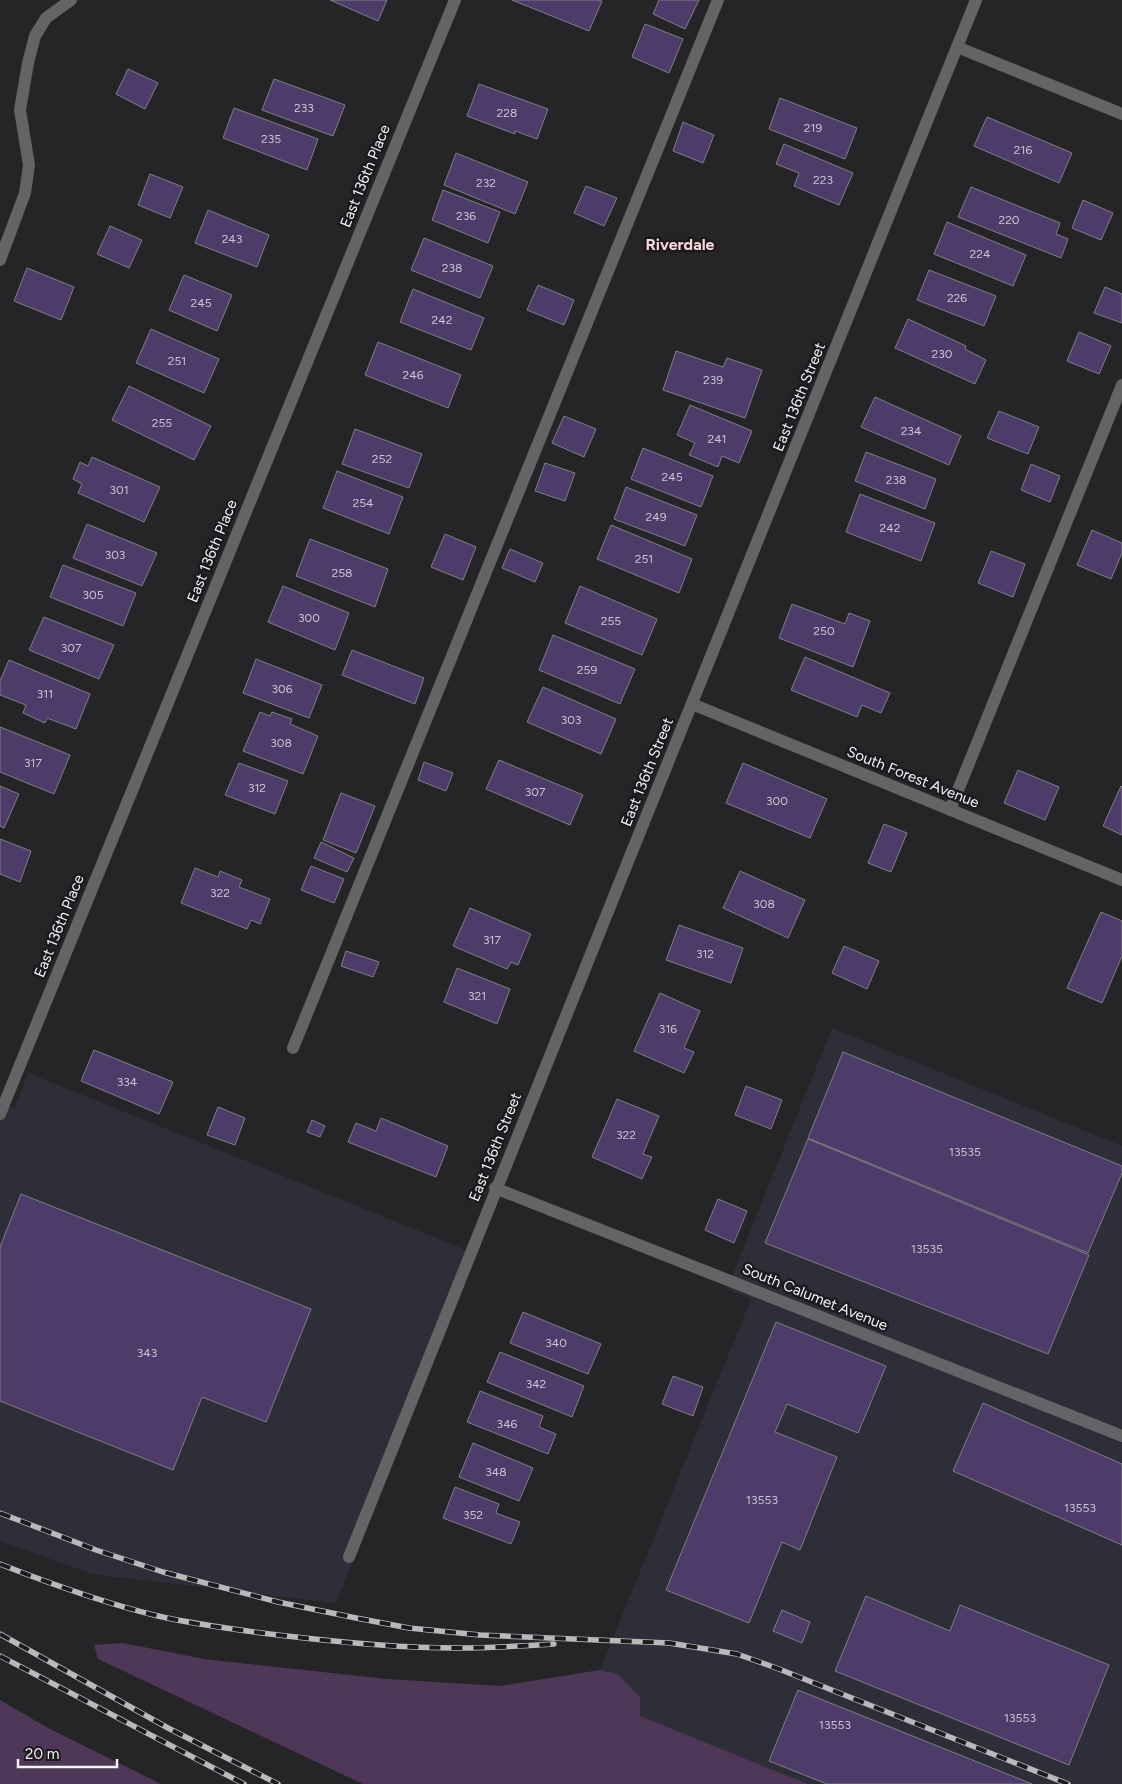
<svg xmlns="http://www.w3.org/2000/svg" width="1122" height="1784" viewBox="0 0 1122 1784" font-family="Figtree,sans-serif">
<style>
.built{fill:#2d2e37}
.green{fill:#4f3757}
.building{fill:#4d3b6a;stroke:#807f83}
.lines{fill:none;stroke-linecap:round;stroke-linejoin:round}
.service{stroke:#646466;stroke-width:12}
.minor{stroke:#646466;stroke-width:12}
.rail-casing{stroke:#b9b9bc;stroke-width:5.5}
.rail{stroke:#1b1b1f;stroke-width:4;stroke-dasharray:11;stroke-linecap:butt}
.labels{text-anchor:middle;stroke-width:5;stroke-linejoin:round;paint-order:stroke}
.number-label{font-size:12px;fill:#cac5d2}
.street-label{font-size:15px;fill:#f3f3f5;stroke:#1b1b1f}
.neighbourhood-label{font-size:16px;font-weight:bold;fill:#fbd7da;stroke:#1b1b1f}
</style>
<rect width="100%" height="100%" fill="#252528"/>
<path class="built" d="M832,1028l290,118v638h-314l-168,-68 -22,-42 -18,-4 151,-371 -24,-10z
M28,1073l448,181 -140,349 -244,-29 -92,-33v-439l15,6z"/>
<path class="green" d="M123,1643l81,16 183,20 113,7 100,-16 18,4 22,23v19l168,68h-445l-265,-125 -4,-14z
M0,1700l48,28 113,56h-161z"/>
<path class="building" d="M330,0h57l-9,21z
M512,0h86l4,1 -13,30z
M659,0h40l-14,29 -32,-15z
M645,24l38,15 -14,34 -37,-16z
M128,69l30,14 -13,26 -29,-15z
M274,79l71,26 -12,31 -71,-26z
M479,84l69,25 -11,30 -22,-8v3l-48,-18z
M780,98l77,30 -12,31 -76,-30z
M234,108l84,31 -11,31 -84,-32z
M987,117l85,36 -13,30 -85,-37z
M683,122l31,13 -11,28 -30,-12z
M784,144l69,29 -14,32 -45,-19 5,-13 -23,-9z
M456,153l72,29 -13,32 -71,-29z
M150,174l33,13 -13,31 -32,-13z
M586,186l31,12 -13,28 -30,-13z
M971,187l89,36 -4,11 12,5 -7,19 -103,-41z
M443,190l57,22 -12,31 -56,-23z
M1083,200l30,13 -12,27 -29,-12z
M208,210l61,25 -12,32 -62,-24z
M947,222l79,33 -13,31 -79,-32z
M110,226l32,14 -13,28 -32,-14z
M424,238l69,28 -13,32 -69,-28z
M27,268l47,19 -13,33 -47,-19z
M929,270l67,26 -12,30 -67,-26z
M184,275l48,20 -15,36 -48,-21z
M538,285l36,15 -10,25 -37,-15z
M1105,287l17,7v29l-28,-10z
M413,289l71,29 -13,32 -71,-28z
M908,319l58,27 -1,3 21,11 -11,24 -80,-36z
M151,329l68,30 -15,34 -68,-30z
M1079,332l32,14 -12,28 -32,-13z
M378,342l83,33 -13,33 -83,-33z
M676,351l47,16 4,-9 35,12 -17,48 -82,-28z
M129,386l82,40 -17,34 -82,-40z
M875,397l86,39 -12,29 -88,-38z
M690,405l62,26 -13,32 -17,-7 -4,11 -29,-12 6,-12 -18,-8z
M999,411l40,16 -11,27 -41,-16z
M564,416l32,13 -12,28 -32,-14z
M355,429l67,25 -13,34 -67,-24z
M643,448l70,28 -12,31 -70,-28z
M866,452l70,27 -11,30 -70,-28z
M92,457l68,30 -16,35 -66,-29 4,-9 -9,-5 7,-17 8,4z
M545,463l30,10 -10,28 -30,-10z
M1031,464l29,12 -10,26 -29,-12z
M337,471l66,26 -14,37 -66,-26z
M626,487l71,28 -12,31 -71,-27z
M860,494l75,29 -14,38 -75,-29z
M87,524l70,29 -15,33 -69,-28z
M611,525l81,34 -13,34 -82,-34z
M1092,530l30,13v10l-11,26 -34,-14z
M445,534l31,13 -13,33 -32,-13z
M310,539l78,30 -13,38 -79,-31z
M510,549l33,14 -8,19 -33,-14z
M991,551l34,13 -12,33 -35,-14z
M63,565l73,28 -13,33 -73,-29z
M283,586l66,27 -14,37 -67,-28z
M580,586l77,33 -15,36 -77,-32z
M792,604l53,20 4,-11 21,8 -17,46 -74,-29z
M44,617l70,28 -15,34 -70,-29z
M553,635l82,34 -15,35 -81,-34z
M352,650l72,28 -9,26 -73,-29z
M805,657l85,36 -9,20 -19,-8 -5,12 -66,-27z
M256,659l66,26 -13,33 -66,-25z
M9,660l81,34 -14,35 -29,-11 -2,5 -22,-10 3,-8 -26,-10v-14z
M543,687l73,32 -15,35 -74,-32z
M260,712l10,4 2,-4 20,7 -2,5 28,12 -15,38 -60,-23z
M0,727l70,28 -16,39 -54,-22z
M499,760l84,35 -13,30 -84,-36z
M424,762l29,11 -7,18 -28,-11z
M239,763l49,18 -13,33 -50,-19z
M743,763l84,36 -17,39 -84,-35z
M1018,770l41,17 -14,33 -41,-17z
M0,786l19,8 -15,34 -4,-2z
M1121,786l1,1v48l-19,-9z
M341,793l34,13 -19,47 -33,-13z
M884,824l23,9 -16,39 -23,-9z
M0,839l31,12 -11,31 -20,-8z
M321,842l33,16 -7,14 -33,-14z
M311,866l33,13 -10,24 -33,-13z
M195,868l23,9 2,-6 22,9 -3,7 31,12 -10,25 -9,-4 -4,9 -66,-26z
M740,871l65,29 -17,38 -65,-30z
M470,908l61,26 -13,31 -7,-3 -4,7 -54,-23z
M1101,912l21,9v35l-20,47 -35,-15z
M679,925l64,23 -12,35 -65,-23z
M844,946l35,15 -12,28 -35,-16z
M346,951l33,11 -6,15 -32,-11z
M457,968l53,21 -13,35 -53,-22z
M660,993l40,18 -16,37 10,4 -10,21 -50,-22z
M94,1050l79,32 -14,32 -78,-33z
M843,1052l279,114v7l-34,80 -280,-115z
M746,1086l36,14 -11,29 -36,-14z
M617,1099l42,17 -16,38 9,3 -10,22 -50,-22z
M218,1107l27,11 -10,27 -28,-10z
M381,1118l67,28 -12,31 -88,-35 8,-19 20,8z
M312,1120l13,6 -5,11 -13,-5z
M808,1139l281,116 -41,99 -283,-111z
M21,1194l290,115 -45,113 -64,-25 -29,73 -173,-69v-154z
M718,1199l29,12 -13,32 -29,-13z
M523,1312l78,32 -13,30 -78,-31z
M776,1322l110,44 -28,67 -71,-29 -12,28 62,25 -37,93 -18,-8 -33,81 -83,-33z
M500,1352l84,34 -12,31 -85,-35z
M673,1376l30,11 -10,29 -31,-12z
M480,1391l63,25 -4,11 17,7 -8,20 -81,-32z
M983,1403l139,61v81l-169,-74z
M473,1443l60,25 -14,33 -60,-24z
M455,1487l44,17 -3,9 24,9 -9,22 -68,-26z
M866,1596l84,35 10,-26 149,60 -40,100 -234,-94z
M782,1610l28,12 -8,21 -29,-12z
M798,1690l234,94h-205l-58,-23z"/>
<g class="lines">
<path class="service" d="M957,47l165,67
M0,260l25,-67 4,-28 -9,-55 8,-47 7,-27 11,-18 25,-18
M950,810l172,-425
M293,1048l425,-1048"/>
<path class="minor" d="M692,704l430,176
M0,1114l455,-1114
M495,1188l627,248
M349,1557c206,-520 419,-1038 627,-1557"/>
<defs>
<path id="rail" d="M0,1513l96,37 67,22 115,30 78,16 53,10 71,7 189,8 68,11 42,15 289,115
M0,1564c51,20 104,39 158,52 40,9 80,14 120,19 59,7 118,13 178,13 33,0 66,-2 98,-4
M0,1634l168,94 110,56
M0,1656l244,128"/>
</defs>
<use href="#rail" class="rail-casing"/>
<use href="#rail" class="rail"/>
</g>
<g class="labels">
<g class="number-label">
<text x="304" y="112">233</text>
<text x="507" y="117">228</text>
<text x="813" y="132">219</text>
<text x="271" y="143">235</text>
<text x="1023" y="154">216</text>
<text x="823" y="184">223</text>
<text x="486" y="187">232</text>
<text x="466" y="220">236</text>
<text x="1009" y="224">220</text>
<text x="232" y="243">243</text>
<text x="980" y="258">224</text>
<text x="452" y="272">238</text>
<text x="957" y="302">226</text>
<text x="201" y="307">245</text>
<text x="442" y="324">242</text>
<text x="942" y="358">230</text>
<text x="177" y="365">251</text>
<text x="413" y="379">246</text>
<text x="713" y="384">239</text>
<text x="162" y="427">255</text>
<text x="911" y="435">234</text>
<text x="717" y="443">241</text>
<text x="382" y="463">252</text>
<text x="672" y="481">245</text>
<text x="896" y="484">238</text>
<text x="119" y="494">301</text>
<text x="363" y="507">254</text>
<text x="656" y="521">249</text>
<text x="890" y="532">242</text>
<text x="115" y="559">303</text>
<text x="644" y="563">251</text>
<text x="342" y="577">258</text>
<text x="93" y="599">305</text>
<text x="309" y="622">300</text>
<text x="611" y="625">255</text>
<text x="824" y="635">250</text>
<text x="71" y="652">307</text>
<text x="587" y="674">259</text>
<text x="282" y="693">306</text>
<text x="45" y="698">311</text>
<text x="571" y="724">303</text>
<text x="281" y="747">308</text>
<text x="33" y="767">317</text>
<text x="257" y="792">312</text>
<text x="535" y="796">307</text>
<text x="777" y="805">300</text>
<text x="220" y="897">322</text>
<text x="764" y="908">308</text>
<text x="492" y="944">317</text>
<text x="705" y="958">312</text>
<text x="477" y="1000">321</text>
<text x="668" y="1033">316</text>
<text x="127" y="1086">334</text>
<text x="626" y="1139">322</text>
<text x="965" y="1156">13535</text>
<text x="927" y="1253">13535</text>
<text x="556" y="1347">340</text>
<text x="147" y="1357">343</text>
<text x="536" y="1388">342</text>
<text x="507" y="1428">346</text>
<text x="496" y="1476">348</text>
<text x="762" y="1504">13553</text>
<text x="1080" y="1512">13553</text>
<text x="473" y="1519">352</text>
<text x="1020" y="1722">13553</text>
<text x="835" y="1729">13553</text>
</g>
<g class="street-label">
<text transform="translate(365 176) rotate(-68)" y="5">East 136th Place</text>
<text transform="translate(799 397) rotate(-68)" y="5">East 136th Street</text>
<text transform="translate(212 551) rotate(-68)" y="5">East 136th Place</text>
<text transform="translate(647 772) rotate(-68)" y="5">East 136th Street</text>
<text transform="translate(913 777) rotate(22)" y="5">South Forest Avenue</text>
<text transform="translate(59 926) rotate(-68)" y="5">East 136th Place</text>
<text transform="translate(495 1147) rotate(-68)" y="5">East 136th Street</text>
<text transform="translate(815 1297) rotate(22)" y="5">South Calumet Avenue</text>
</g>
<g class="neighbourhood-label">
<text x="680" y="250">Riverdale</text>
</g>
</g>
<path d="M18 1759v8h99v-8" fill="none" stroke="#f3f3f5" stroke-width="2.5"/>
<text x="25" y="1759" font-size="15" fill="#f3f3f5" stroke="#1b1b1f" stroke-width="4" paint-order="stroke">20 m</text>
</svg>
